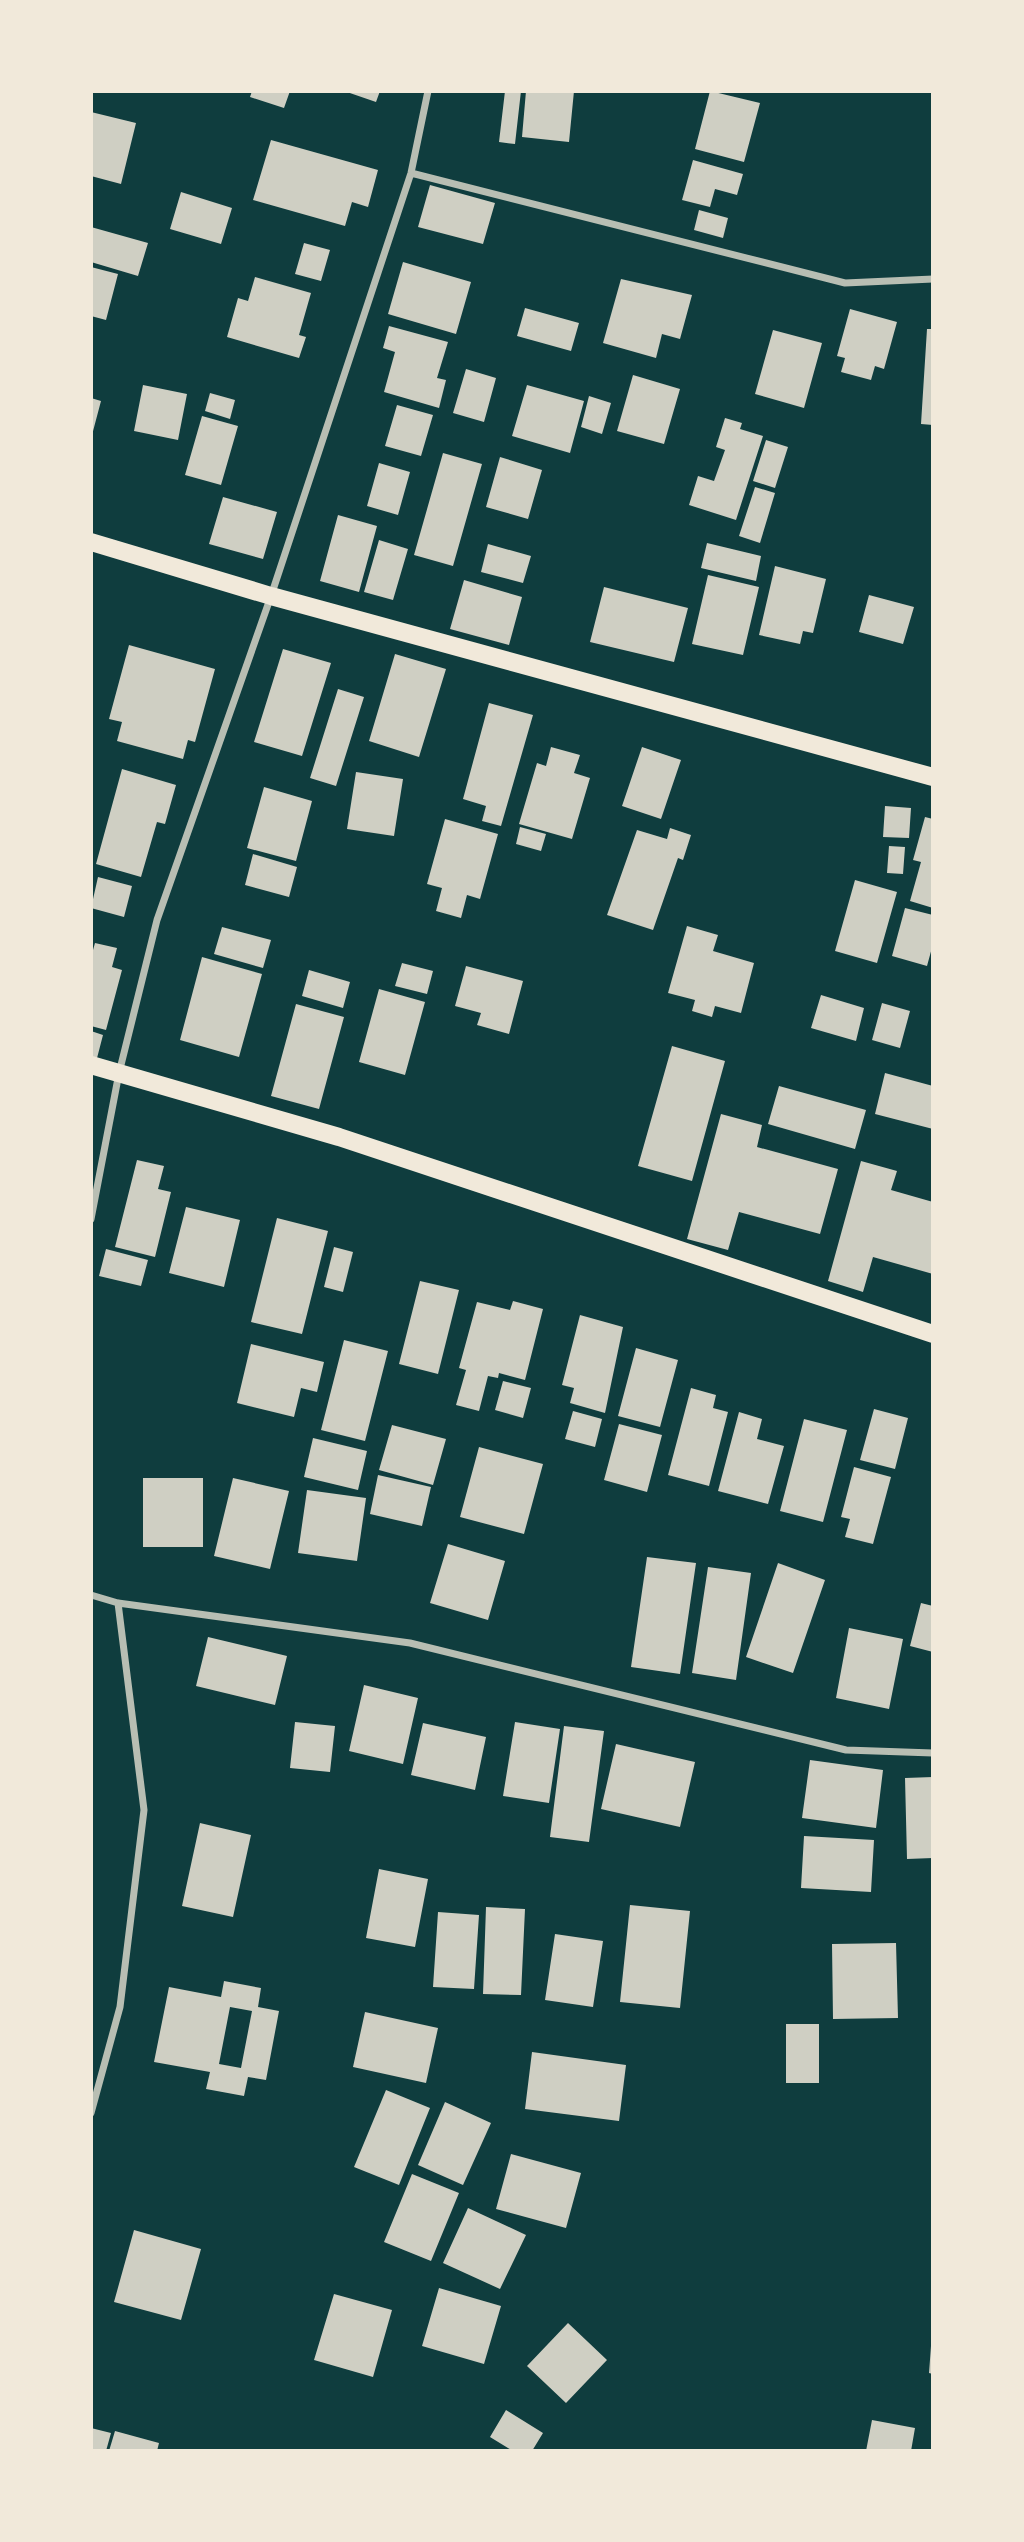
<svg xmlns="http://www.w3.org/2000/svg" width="1024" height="2542" viewBox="0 0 1024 2542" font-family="Barlow,sans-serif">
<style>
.building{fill:#cfcfc3;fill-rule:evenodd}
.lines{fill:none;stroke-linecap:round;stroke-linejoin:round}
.minor{stroke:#b8beb3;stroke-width:7}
.primary{stroke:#f1e9da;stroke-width:18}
</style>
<rect width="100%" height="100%" fill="#0f3d3e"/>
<path class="building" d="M252,91h38l-6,17 -34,-11z
M344,91h36l-4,11z
M505,91h16l-6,53 -16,-2z
M526,91h48l-5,51 -47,-5z
M710,91l50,12 -16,59 -49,-13z
M91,112l45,11 -15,61 -30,-8z
M271,140l107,30 -10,37 -16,-5 -7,24 -92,-26z
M693,160l50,14 -6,21 -22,-6 -5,18 -28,-7z
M430,185l65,18 -12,41 -65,-17z
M181,192l51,16 -11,36 -51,-15z
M699,210l29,8 -5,20 -29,-8z
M91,227l57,16 -10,33 -47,-14z
M304,243l26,7 -9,31 -26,-7z
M403,262l68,20 -15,52 -68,-20z
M91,267l27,7 -12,46 -15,-4z
M255,277l56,16 -12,42 7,2 -7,21 -72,-21 11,-39 10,3z
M621,279l71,16 -12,44 -18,-5 -6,24 -53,-15z
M525,308l54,15 -8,28 -54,-15z
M850,309l47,13 -13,47 -9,-3 -4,14 -30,-8 4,-14 -8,-2z
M389,326l59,16 -11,36 9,2 -7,28 -55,-16 11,-40 -12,-4z
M927,329h6v96l-12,-1z
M773,330l49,13 -18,65 -49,-14z
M466,369l30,9 -12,44 -31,-9z
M633,375l47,14 -16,55 -47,-13z
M143,385l44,9 -9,46 -44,-9z
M527,385l57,16 -14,52 -58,-17z
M210,393l25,7 -5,19 -25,-8z
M589,396l22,7 -9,31 -21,-7z
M91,398l10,3 -9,34 -1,-1z
M397,405l36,10 -12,41 -36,-10z
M202,416l36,10 -17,59 -36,-10z
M725,418l17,5 -2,6 23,7 -27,84 -47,-15 9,-29 16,5 11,-31 -9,-3z
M766,440l22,7 -13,41 -22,-7z
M443,453l39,11 -29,102 -39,-11z
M500,457l42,13 -14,49 -42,-12z
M379,463l31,9 -12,43 -31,-9z
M755,487l20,6 -15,50 -21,-7z
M223,497l54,15 -14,47 -54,-15z
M338,515l39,11 -18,66 -39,-11z
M379,540l29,9 -15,51 -29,-8z
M707,543l54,13 -5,25 -55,-13z
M488,544l43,12 -8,27 -42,-11z
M775,566l51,13 -13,54 -10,-2 -3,13 -41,-9z
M708,575l51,12 -16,68 -51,-11z
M464,580l58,17 -13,48 -59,-16z
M604,587l84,21 -14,54 -84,-20z
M869,595l45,12 -11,37 -44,-12z
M129,645l86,24 -20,73 -7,-2 -5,19 -66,-18 5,-19 -13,-3z
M283,649l48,14 -29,93 -48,-14z
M395,654l51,15 -27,88 -50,-16z
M338,689l26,8 -28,89 -26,-8z
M489,703l44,12 -32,111 -19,-5 4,-15 -23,-7z
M551,747l29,8 -6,18 16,5 -18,61 -53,-15 18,-61 9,3z
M642,747l39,13 -20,59 -39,-13z
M122,769l54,16 -11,39 -8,-2 -16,55 -45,-13z
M356,772l47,7 -9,57 -47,-7z
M264,787l48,14 -16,60 -49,-13z
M885,806l26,2 -2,30 -26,-1z
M925,817l8,2v89l-23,-7 11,-39 -8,-2z
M445,819l53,15 -18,65 -13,-4 -6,23 -25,-7 6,-23 -15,-4z
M520,827l26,7 -5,17 -25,-7z
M670,828l21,7 -8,25 -5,-2 -25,72 -46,-15 30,-85 30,9z
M889,846l16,1 -2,27 -16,-1z
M253,854l44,13 -8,30 -44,-12z
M98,877l34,9 -8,31 -33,-9z
M855,880l42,12 -20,71 -42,-12z
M905,908l28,7v29l-6,22 -35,-10z
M687,926l31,9 -5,16 41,12 -13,50 -26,-7 -3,11 -20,-6 3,-11 -27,-7z
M222,927l49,13 -8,28 -49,-14z
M95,943l22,5 -5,19 10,3 -16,60 -15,-4v-69z
M202,957l60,17 -23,83 -59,-17z
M402,963l31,8 -6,23 -32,-8z
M466,966l57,15 -14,53 -32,-9 4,-12 -26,-7z
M309,970l41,12 -7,26 -41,-12z
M379,989l46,13 -20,73 -46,-13z
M821,995l43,13 -8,33 -45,-13z
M882,1003l28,8 -10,37 -28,-8z
M296,1004l48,13 -25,92 -48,-13z
M91,1031l12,4 -7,27 -5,-1z
M672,1046l53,15 -33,120 -54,-15z
M885,1073l48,13v43l-58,-15z
M779,1086l87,24 -11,39 -87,-25z
M721,1114l41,11 -5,22 81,22 -18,65 -81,-22 -11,38 -41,-11z
M137,1160l27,6 -6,23 13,3 -16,65 -40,-10z
M861,1161l36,10 -6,19 42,12v72l-60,-17 -10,35 -35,-11z
M186,1207l54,13 -16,67 -55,-14z
M277,1218l51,13 -26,103 -51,-12z
M334,1247l19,5 -10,40 -19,-5z
M106,1249l42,11 -7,26 -42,-10z
M420,1281l39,9 -21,84 -39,-10z
M513,1301l30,8 -18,71 -26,-7 -1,5 -10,-2 -9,35 -23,-6 10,-35 -7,-2 18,-66 33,8z
M580,1315l43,12 -18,86 -35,-10 4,-15 -12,-3z
M344,1340l44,11 -23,90 -44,-11z
M251,1344l73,18 -7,30 -16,-4 -7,29 -57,-14z
M636,1348l42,12 -18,67 -42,-11z
M503,1381l28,7 -8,30 -28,-8z
M691,1388l25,7 -3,13 15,4 -19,74 -41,-11z
M874,1409l34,9 -13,51 -35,-9z
M573,1411l29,8 -7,28 -30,-8z
M739,1412l23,7 -5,20 27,7 -16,58 -50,-13z
M804,1419l43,11 -24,92 -43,-11z
M619,1424l43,11 -15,57 -43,-12z
M392,1425l54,14 -13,46 -54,-15z
M313,1438l54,13 -9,39 -54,-13z
M479,1447l64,17 -19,70 -64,-17z
M854,1467l37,10 -18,67 -28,-7 5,-18 -9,-2z
M378,1475l53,12 -9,39 -52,-12z
M143,1478h60v69h-60z
M233,1478l56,13 -19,78 -56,-13z
M307,1490l59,8 -9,63 -59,-8z
M448,1544l57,17 -17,59 -58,-17z
M647,1557l49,6 -16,111 -49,-7z
M778,1563l47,17 -32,93 -47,-16z
M708,1567l43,6 -15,107 -44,-7z
M921,1603l12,3v46l-23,-6z
M849,1628l54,11 -14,70 -53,-11z
M208,1637l79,19 -12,49 -79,-19z
M364,1685l54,13 -15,66 -54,-13z
M295,1722l40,4 -5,46 -40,-4z
M515,1722l45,7 -11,74 -46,-7z
M423,1723l63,14 -11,53 -64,-15z
M564,1726l40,5 -15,111 -39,-5z
M616,1744l79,18 -15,65 -79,-18z
M810,1760l73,10 -7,58 -74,-10z
M933,1777v81l-26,1 -2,-81z
M200,1823l51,12 -18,82 -51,-11z
M804,1836l70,4 -3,52 -70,-4z
M379,1869l49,10 -13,68 -49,-9z
M630,1905l60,6 -10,97 -60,-6z
M486,1907l39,2 -4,86 -38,-1z
M438,1912l41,3 -5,74 -41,-2z
M555,1934l48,7 -10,66 -48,-7z
M896,1943l2,75 -65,1 -1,-75z
M224,1981l37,7 -3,19 21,4 -13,69 -18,-3 -4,19 -38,-7 4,-17 -56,-10 15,-75 52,10zM230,2007l22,4 -11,57 -22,-4z
M365,2012l73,16 -12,55 -73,-16z
M786,2024h33v59h-33z
M532,2052l94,13 -7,56 -94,-12z
M386,2090l44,18 -31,77 -45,-18z
M445,2102l46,21 -28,62 -45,-20z
M511,2154l70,19 -15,55 -70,-19z
M412,2174l47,19 -28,68 -47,-19z
M468,2208l58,27 -26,54 -57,-26z
M134,2230l67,19 -20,71 -67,-18z
M439,2288l62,18 -17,58 -62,-18z
M334,2294l58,16 -19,67 -59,-17z
M568,2323l39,37 -41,43 -39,-37z
M931,2346h2v28l-4,-1z
M506,2410l37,23 -11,18h-19l-23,-14z
M872,2420l43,8 -4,23h-45z
M91,2428l20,5 -5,18h-15z
M115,2431l44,12 -2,8h-48z"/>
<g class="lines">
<path class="minor" d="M411,173l434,110 88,-4
M91,1219l28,-146 38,-153 114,-324 140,-423 17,-82
M91,1595l27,8 292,40 436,107 87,3
M91,2113l29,-106 24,-197 -26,-207"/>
<path class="primary" d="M91,542l180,54 662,181
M91,1065l248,72 594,197"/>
</g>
<rect width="1024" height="2542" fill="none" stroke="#f1e9da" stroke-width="186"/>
</svg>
